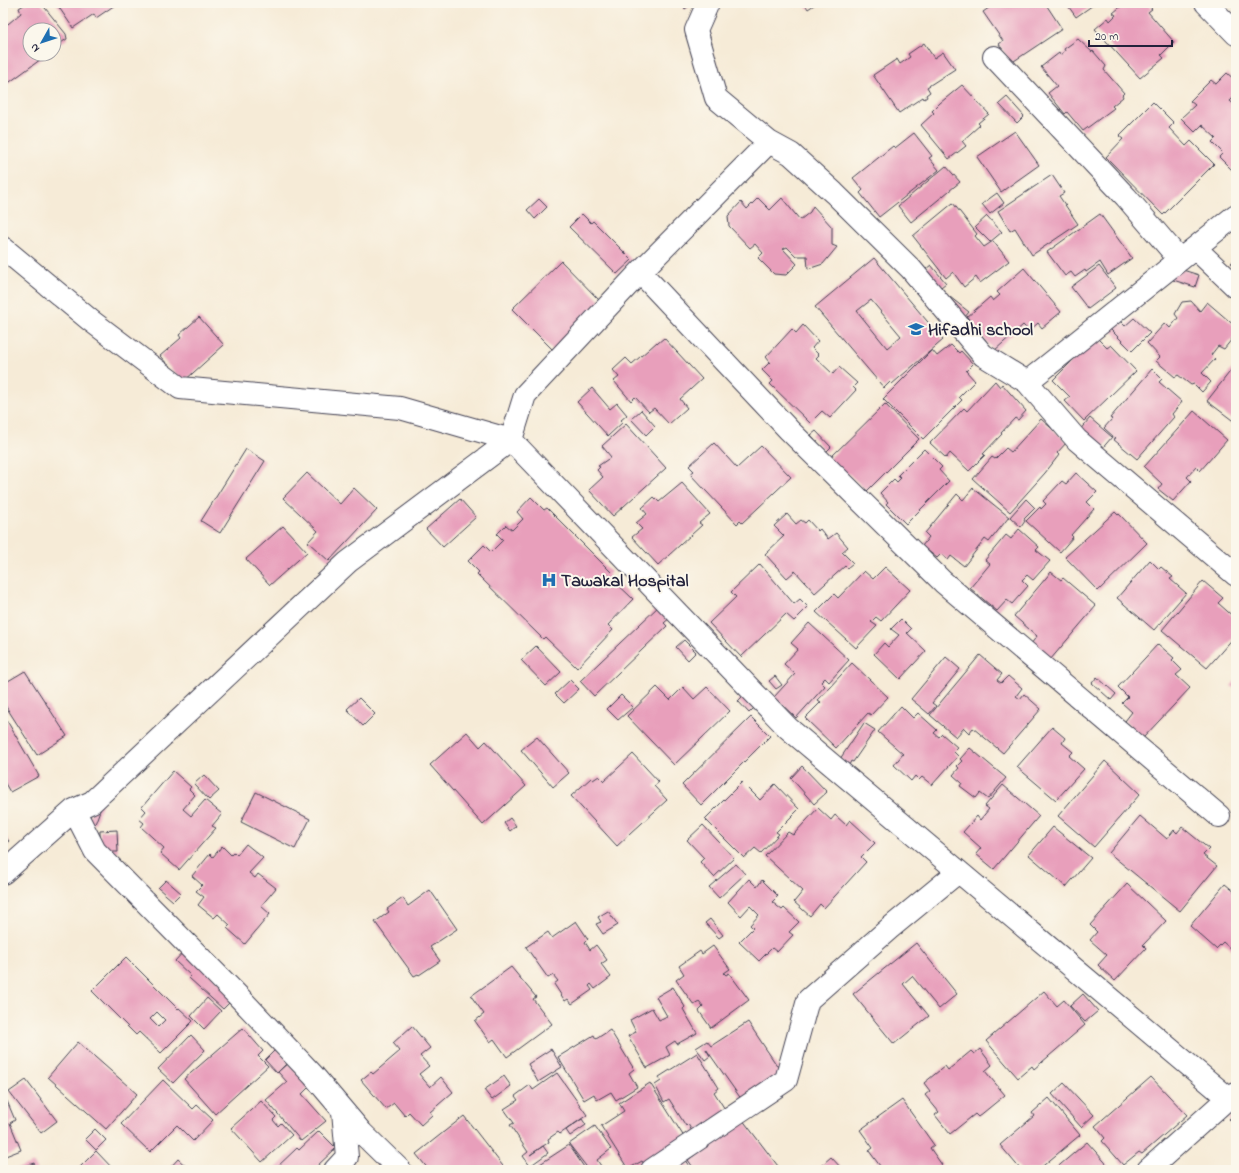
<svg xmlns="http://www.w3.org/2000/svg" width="1239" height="1173" viewBox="0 0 1239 1173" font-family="'Indie Flower',sans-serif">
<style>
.building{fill:#e89fbb;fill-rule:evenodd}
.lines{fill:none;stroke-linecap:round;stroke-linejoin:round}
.street-casing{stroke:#424052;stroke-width:24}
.street{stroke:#fff;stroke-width:22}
.labels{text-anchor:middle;stroke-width:4;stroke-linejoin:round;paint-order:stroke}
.poi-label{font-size:18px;font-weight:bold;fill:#22223b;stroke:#fbf7ec;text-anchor:start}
</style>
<rect width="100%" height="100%" fill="#fbf7ec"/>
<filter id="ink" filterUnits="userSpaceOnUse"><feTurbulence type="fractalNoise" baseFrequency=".025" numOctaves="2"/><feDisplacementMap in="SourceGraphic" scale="8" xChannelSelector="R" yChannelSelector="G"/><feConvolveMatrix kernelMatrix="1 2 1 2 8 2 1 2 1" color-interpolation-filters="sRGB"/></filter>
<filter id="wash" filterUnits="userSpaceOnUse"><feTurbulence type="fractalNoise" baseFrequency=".012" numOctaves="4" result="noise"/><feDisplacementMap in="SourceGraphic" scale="16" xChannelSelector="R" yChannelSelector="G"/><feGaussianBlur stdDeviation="0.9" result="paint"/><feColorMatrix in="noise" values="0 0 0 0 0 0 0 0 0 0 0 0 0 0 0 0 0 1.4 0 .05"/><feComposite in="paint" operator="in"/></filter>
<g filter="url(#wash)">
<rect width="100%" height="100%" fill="#f6ebd7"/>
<g id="blocks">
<path class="building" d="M27,3h14l25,31 1,5 -13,8v-17h-24v24h18l-45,33v-66l1,-1 4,4 13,-11 -2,-5z
M56,3h58l1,2 -19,13 -2,-4 -21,14z
M681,3h12l-8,6z
M804,3h13l-9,6z
M956,3h10l-7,4z
M996,3h49l17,26 -51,34 -12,-19 4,-3 -20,-29z
M1066,3h30l-20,14z
M1125,3h21l6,6 -4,3 26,30 -13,13 3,3 -24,20 -45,-49 13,-11 2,3 6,-6 -3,-2z
M1078,39l14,13 1,-1 13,15 -2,4 20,23 -2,2 1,2 -11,9 2,2 -31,23 -16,-19 -2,2 -17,-21 9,-7 -16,-19 18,-14 1,2 5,-4 -1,-2z
M924,43l10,15 9,-6 12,17 -28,18 3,5 -4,3 1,2 -3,2 -1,-2 -24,16 -26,-38 24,-16 3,5 10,-7 -2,-3z
M1227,73l9,8v14l-6,6 6,5v60l-4,4 -13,-13 4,-4 -11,-11 4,-4 -14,-13 -7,7 -14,-14 14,-13 -5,-4 21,-21 5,4z
M962,85l27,29 -11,9 2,2 -18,16 4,5 -17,13 -28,-34 13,-12 -2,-2 8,-8z
M1007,97l17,19 -7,7 -18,-19z
M1153,102l21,21 -5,5 17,18 5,-5 23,23 -51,51 -57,-58 17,-18 -4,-3z
M1015,131l24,34 -38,27 -24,-35z
M914,133l18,23 -3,2 10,12 -60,47 -19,-24 3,-3 -10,-12 40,-32 2,2z
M946,166l14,16 -49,40 -13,-16z
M1052,175l12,18 -5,3 19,28 -46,31 -17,-27 -5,3 -12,-20z
M997,193l7,10 -14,11 -8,-10z
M758,198l12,12 12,-12 18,22 10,-8 3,-6 19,21v18l5,2 -14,17 -15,5 -1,-13h-11l-9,-9 -4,2 14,15 -11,11 -12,-1 -16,-16 5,-5 -8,-9 -5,4 -21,-22 -1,-10 13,-14 6,7z
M539,199l8,8 -12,12 -8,-9z
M953,203l24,31 -2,2 9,11 9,-6 16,20 -29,22 -4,-6 -12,10 -11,-15 -7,6 -33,-42z
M582,214l9,9 2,-2 39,39 -15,14 -48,-47z
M1100,214l32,44 -24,17 -8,-13 -14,10 -1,-2 -10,7 -4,-5 -6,4 -18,-24z
M987,216l15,16 -12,10 -15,-15z
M874,258l69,82 -51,44 -2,-2 -6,6 -69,-81zM871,300l30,36 -14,12 -30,-37z
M1236,258v9l-5,-4z
M561,261l40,41 -46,50 -43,-43z
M931,265l15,18 -10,8 -15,-18z
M1099,266l17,22 -28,21 -17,-22z
M1173,267l26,8 -4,12 -25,-8z
M1024,268l37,44 -19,16 -4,-5 -9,8 -6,-6 -29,26 -27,-34 23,-20 3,4 7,-6 -3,-3z
M950,297l19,15 -5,6 -19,-14z
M1191,301l9,10 7,-9 29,25v7l-12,15 -6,-3 -7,9 4,4 -13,14 9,9 -9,10 -8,-8 -3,1 -13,-10 -3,2 -19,-16 4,-4 -13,-14 18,-20 5,5 8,-10 -3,-4 7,-12z
M1114,315l11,11 9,-8 16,15 -18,18 -27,-27z
M199,317l25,28 -41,37 -23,-26 21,-18 -2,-3z
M803,325l15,16 -6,7 7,7 -3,3 17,16 6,-7 18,16 -4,4 3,3 -26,28 -8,-7 -12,12 -40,-39 3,-3 -11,-11 8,-8 -4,-5 26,-28 4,4z
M1096,337l11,11 4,-3 25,26 -52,50 -19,-20 5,-4 -17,-17z
M664,338l38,41 -22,20 7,9 -18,16 -15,-16 -5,4 -14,-15 -4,4 -17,-20 5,-4 -6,-7 13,-12 6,6 25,-22 1,1z
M951,345l8,8 2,-2 12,13 -7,7 9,10 -16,16 3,3 -39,39 -40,-40 49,-49 5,6z
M1236,364v59l-29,-22z
M1152,369l10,10 -3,3 23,20 -10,12 2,3 -37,42 -24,-20 2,-1 -11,-10 8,-9 -2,-1z
M995,381l5,6 2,-3 24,27 -8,9 -3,-2 -14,15 1,1 -19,20 2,1 -16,16 -19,-18 -4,5 -16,-15 34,-35 3,3z
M592,388l18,21 7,-6 10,12 -6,5 2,2 -15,14 -31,-34z
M885,404l34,35 -52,52 -19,-18 -4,4 -16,-17z
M641,410l14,16 -9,9 -15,-16z
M1194,411l33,29 -27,31 -4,-4 -9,10 4,4 -18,20 -15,-12 4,-5 -18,-17z
M1090,418l22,19 -12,14 -22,-19z
M1041,419l26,23 -10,11 2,2 -14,18 -35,39 -37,-33 19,-22 3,2 11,-11 5,4z
M626,424l40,44 -53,48 -24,-26 14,-13 -6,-7 3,-3 -2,-1 13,-9 -9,-11z
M816,431l15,16 -5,5 -15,-17z
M714,443l23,25 24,-22 30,31 -49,46 -2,-2 -3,3 -47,-50 4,-3 -5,-5z
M246,449l19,12 -45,72 -19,-12z
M924,449l18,18 -3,3 10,11 -43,43 -20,-20 2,-2 -8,-9 14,-14 3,3 4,-4 -3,-3z
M307,473l33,31 14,-16 23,22 -48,51 -21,-19 10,-11 -35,-33z
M1076,473l21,19 -10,10 7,7 -23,26 2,2 -13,15 -34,-31 14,-14 1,2 5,-5 -3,-3 19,-20 4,3z
M682,483l28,31 -11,9 3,2 -44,40 -26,-28 10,-8 -6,-6 11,-9 -5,-6 12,-11 5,5z
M973,488l36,29 -20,25 -4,-3 -21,27 -13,-10 -3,4 -7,-6 -4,4 -15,-12 7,-9 -4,-4 32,-39 6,6z
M531,497l13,13 3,-2 64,64 -3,3 25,24 -25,26 5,5 -36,38 -32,-31 -2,2 -66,-65 2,-2 -11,-11 16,-16 7,7 12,-12 -6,-6 9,-9 6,5 11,-11 -6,-7z
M460,499l16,18 -33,30 -17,-18z
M1026,499l9,9 -11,11 1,2 -4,6 -11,-10z
M1115,512l3,3 1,-1 28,29 -49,48 -33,-34z
M787,514l9,10 5,-4 4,3 3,-3 10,11 2,-2 8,10 8,-6 12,14 -6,5 11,11 -6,5 -2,-2 -30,27 -20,-22 -8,7 -22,-24 19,-18 -10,-10z
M283,526l24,26 -37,33 -24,-26z
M1019,529l20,18 -3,3 14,11 -17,19 -6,-5 -5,5 6,6 -16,18 -5,-4 -10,11 -27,-23 20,-24 -5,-4 21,-25 5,4z
M1150,560l9,9 2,-2 12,10 -3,2 16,14 -32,37 -37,-32z
M760,564l34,40 6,-5 8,8 -14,14 -8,-7 -45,43 -32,-34 27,-26 -5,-5z
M885,567l25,23 -29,31 -5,-4 -5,5 6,4 -21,22 -40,-36 18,-18 4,4 26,-27 9,8z
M1051,572l10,8 2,-2 33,28 -46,54 -19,-16 6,-8 -23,-20z
M1203,581l20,17 -5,5 18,16v16l-29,33 -45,-38z
M660,605l11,12 -7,6 3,3 -73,70 -14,-15z
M901,619l10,10 -4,4 19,18 -26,28 -26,-25 10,-11 4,4 11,-12 -8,-6z
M809,623l40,37 -20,22 -4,-4 -4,4 4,4 -29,32 -22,-21 21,-23 -11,-10 14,-15 -7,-6z
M684,640l12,12 -8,8 -12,-13z
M1158,644l16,14 -2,2 10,10 -6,5 14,13 -47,50 -18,-17 7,-9 -10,-9 6,-6 -10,-10z
M536,646l25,26 -15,14 -25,-26z
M980,655l22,19 -5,6 4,3 7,-7 14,12 -6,8 4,3 4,-5 17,15 -38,44 -30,-25 -4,5 -5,-5 -8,9 -26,-22z
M946,657l14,12 -28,34 4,3 -7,8 -18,-15z
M852,663l36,34 -17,18 -3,-2 -32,35 -31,-30 16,-16 -3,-2z
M25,671l42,65 -30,19 -34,-53v-18z
M775,676l7,9 -6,4 -7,-8z
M1097,677l19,17 -5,6 -19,-17z
M570,680l9,9 -15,14 -9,-9z
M1236,680v10l-5,-4z
M657,687l13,13 13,-13 11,12 13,-12 23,24 -56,54 -47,-49z
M745,694l11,12 -7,7 -11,-12z
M621,695l12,12 -15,13 -11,-11z
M359,698l16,16 -12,12 -16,-17z
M901,706l12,12 5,-5 19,17 -3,3 5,4 3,-3 16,14 -4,4 4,4 -26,29 -10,-8 -3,3 -4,-4 -4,5 -17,-16 9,-11 -25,-22z
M751,717l19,19 -69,69 -19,-20z
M6,719l33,57 -29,16 -7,-12v-60z
M864,723l11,7 -22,32 -2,-1 -2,4 -9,-6z
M1052,727l13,11 -3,5 11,9 -4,4 15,13 -28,31 -39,-33z
M467,732l13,15 6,-6 40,45 -43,39 -53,-60z
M537,737l32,36 -16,14 -32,-37z
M970,748l36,30 -18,21 -8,-6 -4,5 -16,-12 2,-3 -9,-8 6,-7 -2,-2 5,-5 -2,-2z
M633,754l26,28 -5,4 13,14 -50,46 -46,-50 20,-18 2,2 6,-4 5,5z
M1105,761l35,33 -46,53 -36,-31z
M802,766l25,26 -13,12 -23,-26z
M173,771l18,16 -2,2 6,6 -12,14 8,7 14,-16 17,14 -10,12 4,2 -37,42 -19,-17 4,-5 -23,-21 3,-4 -5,-4 7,-8 -4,-4z
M204,775l15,16 -10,9 -15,-16z
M742,782l18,18 15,-16 24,25 -23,23 3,2 -18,19 -6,-5 -11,10 -39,-39z
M1003,785l36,31 -45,53 -18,-15 5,-6 -18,-16 14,-16 3,4 9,-11 -4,-3z
M256,792l54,27 -15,30 -54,-27z
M95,802l7,3 -7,19 -7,-2z
M818,808l13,12 4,-5 11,10 4,-5 25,23 -14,14 5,5 -42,46 -4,-4 -10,12 -16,-14 9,-11 -38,-35 23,-24 5,3z
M1140,816l27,23 7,-9 3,3 5,-6 27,22 -6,6 14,11 -37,45 -71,-58z
M510,818l6,8 -6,5 -6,-8z
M703,825l31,33 -20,19 -14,-15 4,-4 -17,-18z
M1053,827l38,31 -25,29 -37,-32z
M117,830l1,22h-18v-21z
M3,834l6,7 -6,5z
M246,844l17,14 -14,15 6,5 3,-4 18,14 -15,18 9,8 -25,30 -18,-16 3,-3 -12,-11 -4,4 -16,-13 6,-8 -8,-6 6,-6 -10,-9 18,-22 3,3 9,-11 9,9 3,-3 3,3z
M736,864l9,10 -26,24 -10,-11z
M749,879l8,8 5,-7 16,16 -6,6 10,8 2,-2 15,14 -10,10 4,3 -16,17 -5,-4 -13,13 -20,-19 14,-14 -3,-3 9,-10 -9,-9 -9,10 -13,-14z
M166,880l15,13 -8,8 -15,-13z
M1127,884l39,37 -23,24 3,3 -31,33 -17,-16 9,-10 -17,-15 7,-8 -7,-7z
M1225,884l11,9v56l-2,3 -11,-10 -7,7 -26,-23z
M430,890l27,39 -27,18 10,14 -21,14 -1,-1 -4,2 -39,-54 14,-10 -2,-3 16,-11 5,8z
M608,911l10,14 -15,9 -7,-10 5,-2 -3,-5z
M710,919l13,16 -4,3 -14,-15z
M576,921l12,18 -3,3 5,8 6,-5 11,15 -6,4 10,13 -16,12 -4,-5 -2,2 3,4 -20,14 -4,-5 -3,2 -11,-17 4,-3 -5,-6 -5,3 -22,-31 22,-15 4,6z
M916,943l41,51 -18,15 -27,-33 -9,8 26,32 -35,28 -41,-50z
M713,946l17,23 -6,4 2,2 3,-2 20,27 -38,28 -12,-17 4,-4 -4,-5 -5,3 -18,-25 8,-6 -5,-8 21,-15 2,3z
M184,951l52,45 -13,13 -34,-31 2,-2 -16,-15z
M126,957l52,52 1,-1 14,13 -32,32 -22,-21 -3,3 -44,-44zM157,1012l8,8 -7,7 -8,-8z
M511,967l25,30 -3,2 19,25 -45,33 -13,-18 -4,3 -15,-21 9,-7 -13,-18z
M673,987l12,20 -2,2 14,24 -20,11 -2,-3 -9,6 4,8 -23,13 -19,-32 8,-4 -6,-12 22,-12 7,12 8,-4 -11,-19z
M1044,991l13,15 7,-6 21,25 -51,44 -2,-3 -14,12 -32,-37z
M1083,994l15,17 -13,11 -15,-16z
M207,998l14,13 -17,18 -13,-13z
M748,1022l32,48 2,9 -38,24 -38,-54 4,7 -5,4 -9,-12 11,-7 4,5z
M412,1026l18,22 -10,8 9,10 -10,8 11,13 11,-10 12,15 -23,20 2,3 -11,10 -12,-13 -4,4 -11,-13 -8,6 -25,-29 10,-8 2,2 27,-23 -7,-8z
M243,1028l20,23 -5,5 10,10 -53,48 -31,-35z
M610,1030l24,39 -5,4 8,14 -21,13 -5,-8 -14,8 -3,-6 -10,6 -26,-43 36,-22 2,4z
M191,1035l14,15 -32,33 -15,-14z
M78,1042l59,52 -31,35 -58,-52z
M277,1048l12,13 -12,12 -12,-13z
M551,1049l11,18 -24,15 -10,-18z
M980,1049l12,16 -7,6 20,24 -27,22 -3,-3 -25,20 -15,-19 4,-3 -14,-17 5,-4 -6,-8 21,-17 3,4 23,-19 3,3z
M697,1053l22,35 -5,4 14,22 -34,21 -6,-11 -2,2 -17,-27 -5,3 -9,-17 6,-4 -2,-4z
M288,1063l21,24 -7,7 24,27 -25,20 -35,-41 21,-18 -9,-10z
M557,1073l30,42 -27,19 -2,-2 -10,7 1,3 -19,13 13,-9 5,7 -18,13 -7,-10 5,-4 -18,-27 4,-2 -10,-14 14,-9 -3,-4 15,-11 3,5z
M504,1076l7,10 -19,14 -8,-10z
M1151,1077l36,38 -45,39 -3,-2 -16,13 -21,-24 3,-3 -10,-12z
M26,1080l31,41 -16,12 -32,-41z
M163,1080l30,29 4,-4 16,15 -20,21 -16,-16 -27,27 -29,-28z
M650,1083l36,57 -41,26 -3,-5 -14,8 -27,-43 23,-15 -5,-8z
M1064,1083l30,32 -13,12 -29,-33z
M1049,1098l31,37 -42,35h-17l-21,-25 34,-29 -2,-3z
M902,1100l32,45 -4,3 12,17 -7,5h-52l-14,-19 4,-3 -13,-18z
M7,1101l8,19 -5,3 11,27 -18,7v-54z
M261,1101l15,16 -3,3 5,6 3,-3 11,12 -30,27 -31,-34z
M1236,1113v14l-7,-8z
M464,1116l42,54h-77l-13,-16z
M582,1119l4,6 -16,11 -4,-6z
M742,1119l39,51h-86l-7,-10z
M595,1126l16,23 -14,11 6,9 -1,1h-13l-20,-26z
M95,1129l11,11 -10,10 -11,-11z
M319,1131l17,17 -20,19 3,3h-41l-2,-2 21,-20 2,2z
M1087,1142l25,28h-58z
M569,1145l17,25h-47l-2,-4z
M96,1151l18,19h-37z
M831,1157l12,13h-27z
M178,1159l12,11h-22z
M684,1159l8,11h-23z
M34,1163l3,7h-24z"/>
</g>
</g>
<g filter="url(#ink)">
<use href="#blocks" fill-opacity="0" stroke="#424052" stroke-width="1"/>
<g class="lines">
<defs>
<path id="street" d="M708,3l-12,27 20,68 53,44 22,12 43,39 77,76 72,86 44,27 50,58 159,135
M1206,3l30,31
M994,57l132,140 54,63
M3,248l87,72 90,68 220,20 111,32 277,288 440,370 8,-4
M1195,248l41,39
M640,272l149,158 154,152 276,234
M1027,382l209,-167
M74,810l21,41 145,147 73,77 49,58 38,37
M3,873l71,-63 18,-8 256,-240 163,-122 14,-45 115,-123 129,-130
M335,1170l12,-13 -4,-46
M652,1170l134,-90 22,-80 82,-72 68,-56
M1148,1170l80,-72"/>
</defs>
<use href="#street" class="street-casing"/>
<use href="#street" class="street"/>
</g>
</g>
<defs>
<symbol id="school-bare" viewBox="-9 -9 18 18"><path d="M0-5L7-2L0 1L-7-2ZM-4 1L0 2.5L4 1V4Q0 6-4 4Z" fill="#1f6fb2" stroke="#fbf7ec" stroke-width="2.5" paint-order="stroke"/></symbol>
<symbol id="hospital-bare" viewBox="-9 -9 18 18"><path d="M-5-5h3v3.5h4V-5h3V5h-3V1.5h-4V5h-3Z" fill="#1f6fb2" stroke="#fbf7ec" stroke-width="2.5" paint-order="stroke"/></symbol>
</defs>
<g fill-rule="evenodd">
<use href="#school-bare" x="905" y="318" width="22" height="22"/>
<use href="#hospital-bare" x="538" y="569" width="22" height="22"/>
</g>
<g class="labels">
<g class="poi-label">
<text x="928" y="335">Hifadhi school</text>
<text x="561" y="586">Tawakal Hospital</text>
</g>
</g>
<rect width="1239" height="1173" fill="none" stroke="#fbf7ec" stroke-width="16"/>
<g transform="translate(42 42) rotate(231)"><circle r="19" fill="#fbf7ec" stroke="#a4a2a5"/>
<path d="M0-3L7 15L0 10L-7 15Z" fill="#1f6fb2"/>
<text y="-6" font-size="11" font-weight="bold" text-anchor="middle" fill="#22223b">N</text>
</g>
<path d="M1089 40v6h83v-6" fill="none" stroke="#22223b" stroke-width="2"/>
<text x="1095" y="40" font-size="12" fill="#22223b" stroke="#fbf7ec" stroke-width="3" paint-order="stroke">20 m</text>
</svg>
